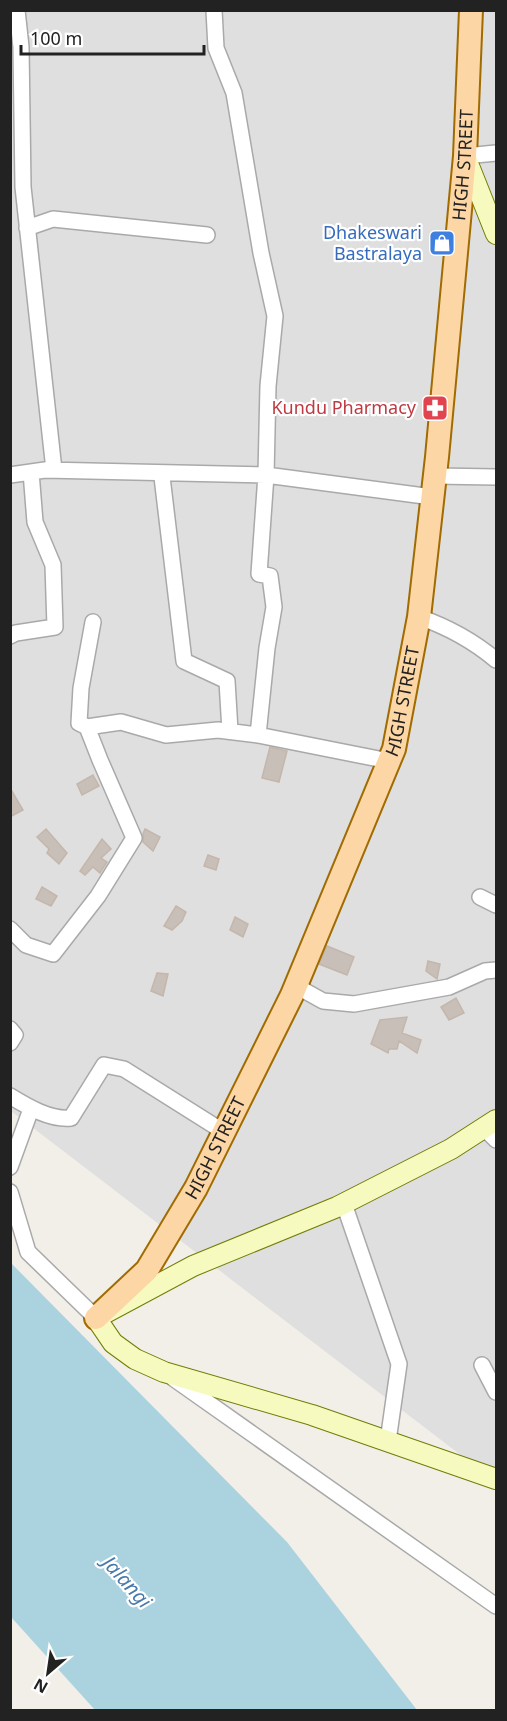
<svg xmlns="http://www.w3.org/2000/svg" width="507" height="1721" viewBox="0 0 507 1721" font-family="'Noto Sans',sans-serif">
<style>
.residential{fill:#e0dfdf}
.water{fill:#aad3df}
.building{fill:#c7bfb8;stroke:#c4b6ab;stroke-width:1.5}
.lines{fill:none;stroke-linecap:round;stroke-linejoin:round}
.street-casing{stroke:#a9a9a9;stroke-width:18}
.secondary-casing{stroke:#707d05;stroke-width:22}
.primary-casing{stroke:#a06b00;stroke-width:26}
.street{stroke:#fff;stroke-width:15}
.secondary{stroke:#f7fabf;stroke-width:20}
.primary{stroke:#fcd6a4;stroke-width:22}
.labels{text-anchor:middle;stroke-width:4.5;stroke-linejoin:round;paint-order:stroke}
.street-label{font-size:18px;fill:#222;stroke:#fff}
.shop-label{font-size:18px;fill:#366cbe;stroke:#fff;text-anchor:end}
.health-label{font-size:18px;fill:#be3a42;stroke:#fff;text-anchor:end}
.water-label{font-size:20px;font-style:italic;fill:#4a7aab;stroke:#fff}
</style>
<rect width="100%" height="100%" fill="#f2efe9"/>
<path class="residential" d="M10,11h486v1471l-485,-371z"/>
<path class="water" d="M10,1262l277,280 130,168h-322l-84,-93z"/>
<path class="building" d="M270,747l17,4 -8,31 -17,-4z
M93,775l6,11 -17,9 -5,-11z
M10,788l13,22 -13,7z
M46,829l21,24 -8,11 -12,-11 2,-4 -12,-12z
M145,829l15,8 -7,14 -10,-9v-8z
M102,839l9,10 -10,9 6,4 -7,11 -7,-6 -8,8 -5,-4z
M208,855l11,4 -3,11 -12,-4z
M42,887l15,9 -6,10 -15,-7z
M176,906l10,6 -4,9 -10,9 -8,-4z
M235,917l13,7 -5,13 -13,-7z
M327,946l27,11 -7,18 -28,-11z
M428,961l12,3 -3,15 -11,-8z
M157,973l11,1 -5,22 -12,-5z
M456,998l8,15 -15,7 -8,-13z
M407,1017l-5,16 19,7 -4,13 -18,-12 -2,8h-8l-1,4 -17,-9 9,-24z"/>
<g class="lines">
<defs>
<path id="street" d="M17,10l4,37 2,140 31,283
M214,10l2,38 18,45 27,160 14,63 -7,70 -2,89 -7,99 11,2 4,31 -7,41 -9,87
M465,156l31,-3
M27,228l26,-9 154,16
M10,475l35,-5 221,5 166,22
M435,476l61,1
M162,477l22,184 43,20 3,50
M419,617c29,10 53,23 77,43
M93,622l-12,66 -2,35 8,4 34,-5 45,13 52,-5 40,5 131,26
M10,636l6,-3 39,-6 -2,-62 -18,-43 -4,-50
M480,897l16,8
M10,929l16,16 27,9 45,-58 36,-58 -34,-78 -13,-33
M296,986l27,15 31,3 95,-17 36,-16 11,-1
M10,1029l5,6 -5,8
M10,1096c18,11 40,24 61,22l33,-53 20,4 100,63
M484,1128l12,12
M10,1167l21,-58
M10,1192l18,60 68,66
M344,1204l55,160 -11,77
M482,1365l14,27
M173,1378l323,228"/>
<path id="secondary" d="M465,156l31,78
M496,1120l-45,29 -114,58 -144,59 -97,52 17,25 22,16 29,13 148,43 184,64"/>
<g id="primary">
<path id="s1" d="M96,1318l51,-48 49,-82 96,-193 102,-246 25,-132 18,-160 28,-301 6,-146"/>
</g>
</defs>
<use href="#street" class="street-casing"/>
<use href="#secondary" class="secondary-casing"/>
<use href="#primary" class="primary-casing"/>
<use href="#street" class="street"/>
<use href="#secondary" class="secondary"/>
<use href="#primary" class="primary"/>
</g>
<defs>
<symbol id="shop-square" viewBox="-11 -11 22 22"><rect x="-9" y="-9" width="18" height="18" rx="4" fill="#3f7fe0" stroke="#fff"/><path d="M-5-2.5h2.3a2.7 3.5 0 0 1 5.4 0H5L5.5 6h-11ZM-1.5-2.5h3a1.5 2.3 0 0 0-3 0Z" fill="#fff"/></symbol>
<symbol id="pharmacy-square" viewBox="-11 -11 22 22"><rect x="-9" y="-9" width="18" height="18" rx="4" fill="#e0444e" stroke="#fff"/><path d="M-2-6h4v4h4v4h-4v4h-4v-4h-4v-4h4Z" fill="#fff"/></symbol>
</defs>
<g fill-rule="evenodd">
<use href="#shop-square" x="427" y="228" width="30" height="30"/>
<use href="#pharmacy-square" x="420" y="393" width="30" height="30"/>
</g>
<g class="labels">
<g class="street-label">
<text dy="6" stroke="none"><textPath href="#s1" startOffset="1236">HIGH STREET</textPath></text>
<text dy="6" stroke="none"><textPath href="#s1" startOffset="696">HIGH STREET</textPath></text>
<text dy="6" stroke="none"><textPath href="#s1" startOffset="210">HIGH STREET</textPath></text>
</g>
<g class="shop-label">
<text x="422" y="239">Dhakeswari<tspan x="422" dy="21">Bastralaya</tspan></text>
</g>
<g class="health-label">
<text x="416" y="414">Kundu Pharmacy</text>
</g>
<g class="water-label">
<text transform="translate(127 1582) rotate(48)" y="7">Jalangi</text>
</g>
</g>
<rect width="507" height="1721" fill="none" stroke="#222222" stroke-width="24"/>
<g transform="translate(48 1673) rotate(209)" stroke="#ffffff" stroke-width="4.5" paint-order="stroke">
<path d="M0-4.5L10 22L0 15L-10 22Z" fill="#222222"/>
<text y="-9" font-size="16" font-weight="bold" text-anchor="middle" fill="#222222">N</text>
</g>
<path d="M21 45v9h183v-9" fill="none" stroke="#222222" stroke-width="3"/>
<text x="30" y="45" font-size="18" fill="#222222" stroke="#ffffff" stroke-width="4.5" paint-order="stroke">100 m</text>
</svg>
